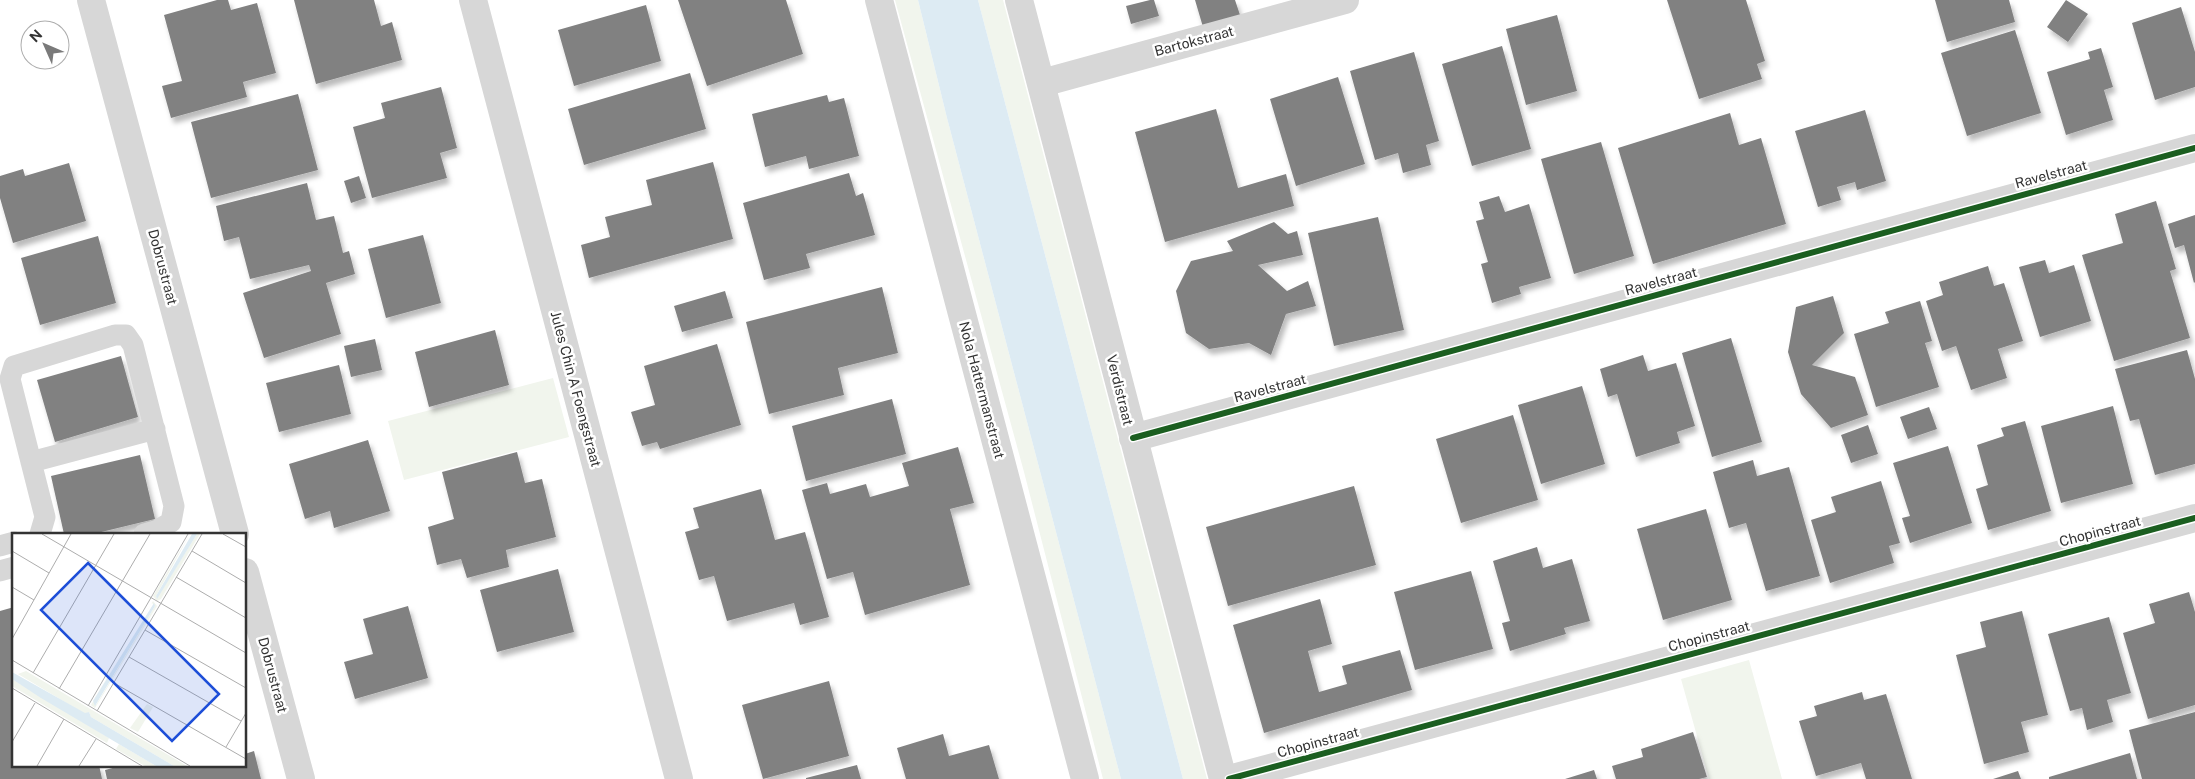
<svg xmlns="http://www.w3.org/2000/svg" width="2195" height="779" viewBox="0 0 2195 779" font-family="'Public Sans',sans-serif">
<style>
.green{fill:#f1f5ed}
.water{fill:#ddebf3}
.building{fill:#818181;filter:url(#shadow)}
.lines{fill:none;stroke-linecap:round;stroke-linejoin:round}
.lane{stroke:#d7d7d7;stroke-width:21}
.street{stroke:#d7d7d7;stroke-width:28}
.cycleway-casing{stroke:#fff;stroke-width:9}
.cycleway{stroke:#1b5e20;stroke-width:6}
.labels{text-anchor:middle;stroke-width:5;stroke-linejoin:round;paint-order:stroke}
.street-label{font-size:14px;fill:#333;stroke:#fff}
.inset-road{fill:none;stroke:#adadad;stroke-width:1}
.view{fill:#1d4ed8;fill-opacity:0.15;stroke:#1d4ed8;stroke-width:2.5}
.inset-edge{fill:none;stroke:#333;stroke-width:2.5}
</style>
<defs>
<filter id="shadow"><feDropShadow dx="3" dy="5.5" stdDeviation="2.5" flood-color="#0004"/></filter>
</defs>
<rect width="100%" height="100%" fill="#fff"/>
<path class="green" d="M895,0h23l29,118 174,661h-18l-79,-307z
M978,0h25l204,779h-24z
M553,378l16,59 -165,43 -16,-59z
M1749,660l33,119h-73l-28,-100z"/>
<path class="water" d="M918,0h60l205,779h-62l-174,-661z"/>
<path class="building" d="M217,0h11l3,10 26,-7 19,70 -33,9 4,15 -76,21 -9,-32 20,-5 -18,-66z
M294,0h80l7,26 11,-4 10,38 -86,24z
M678,0h108l17,54 -96,32z
M1150,0h4l5,16 -28,8 -5,-18z
M1195,0h40l5,15 -37,12z
M1667,0h79l19,61 -8,3 5,15 -63,20z
M1935,0h74l6,22 -68,20z
M2066,0l22,14 -20,28 -21,-15z
M646,5l15,56 -87,25 -16,-56z
M2181,7l14,45v35l-40,13 -23,-77z
M1557,15l20,76 -51,14 -20,-76z
M2015,30l26,83 -74,23 -26,-83z
M1502,46l29,103 -59,17 -30,-102z
M2101,48l12,39 -9,3 9,30 -47,15 -19,-63 43,-13 -2,-7z
M1414,52l25,89 -13,4 5,20 -28,8 -5,-20 -23,7 -25,-89z
M690,73l16,56 -122,36 -16,-56z
M1338,77l27,87 -69,22 -26,-87z
M441,87l16,61 -17,5 7,25 -75,20 -19,-71 32,-9 -4,-15z
M298,94l20,76 -107,28 -20,-76z
M827,95l2,7 15,-4 15,58 -50,13 -3,-13 -41,11 -13,-53z
M1216,109l22,79 48,-14 8,32 -129,36 -30,-110z
M1865,110l21,71 -29,9 -2,-8 -18,5 4,13 -23,7 -23,-76z
M1730,113l9,32 22,-7 25,86 -133,40 -35,-116z
M1601,142l33,114 -60,18 -33,-115z
M713,162l20,77 -144,39 -8,-33 29,-8 -5,-20 47,-12 -6,-25z
M69,163l17,58 -73,22 -13,-45v-22l23,-7 2,7z
M849,173l7,23 7,-3 12,42 -69,19 4,14 -46,12 -21,-77z
M359,176l7,22 -15,5 -7,-22z
M307,183l9,37 18,-4 9,37 6,-2 6,23 -29,9 15,51 -77,24 -21,-65 68,-22 -2,-6 -59,14 -11,-42 -15,4 -8,-35z
M1499,196l6,16 24,-8 22,74 -32,9 2,7 -29,9 -11,-39 7,-2 -12,-41 8,-2 -5,-17z
M2156,201l20,68 -6,2 20,67 -76,23 -32,-106 41,-12 -8,-29z
M2195,215v67l-1,1 -10,-38 -9,3 -7,-24z
M1378,217l26,113 -70,16 -26,-113z
M1274,222l14,12 9,-3 6,24 -45,10 29,26 21,-10 8,25 -30,8 -15,41 -22,-12 -40,6 -23,-16 -10,-42 15,-30 42,-10 -6,-10z
M423,235l18,68 -55,15 -18,-69z
M98,236l18,67 -76,22 -19,-67z
M2045,260l4,13 25,-8 17,56 -51,16 -21,-70z
M1988,266l6,20 10,-3 19,58 -25,8 9,29 -36,12 -15,-44 -14,5 -16,-50 17,-6 -4,-13z
M882,287l16,66 -60,15 6,27 -75,19 -23,-92z
M725,291l8,27 -51,14 -8,-26z
M1833,296l11,37 -32,32 43,12 13,38 -37,13 -30,-34 -13,-42 8,-45z
M1920,301l12,40 -7,2 14,44 -63,20 -22,-73 35,-11 -4,-11z
M495,330l14,55 -80,22 -14,-55z
M1731,338l31,104 -50,15 -30,-104z
M375,339l7,31 -31,7 -7,-31z
M717,344l24,81 -81,24 -3,-7 -15,4 -11,-34 24,-7 -11,-39z
M2187,350l8,29v85l-40,11 -16,-56 -9,2 -15,-52z
M1643,355l5,16 28,-8 19,63 -18,6 3,11 -44,14 -19,-63 -9,3 -8,-28z
M121,356l17,61 -83,25 -18,-62z
M339,365l12,49 -72,18 -13,-49z
M1582,386l23,78 -64,20 -23,-79z
M892,399l14,55 -100,27 -14,-55z
M2113,406l20,78 -72,19 -20,-77z
M1929,407l8,22 -29,10 -8,-22z
M1513,415l25,85 -77,23 -25,-84z
M2025,421l26,90 -63,19 -12,-41 12,-4 -11,-40 27,-9 -3,-8z
M1868,425l10,29 -27,9 -10,-28z
M368,440l22,71 -56,17 -4,-17 -25,8 -16,-55z
M1948,446l24,77 -62,20 -8,-25 8,-2 -17,-53z
M958,447l16,56 -24,6 20,76 -105,30 -12,-43 -26,7 -25,-89 25,-7 3,11 36,-10 4,13 39,-11 -7,-23z
M517,452l8,31 17,-4 14,58 -50,13 3,17 -42,11 -6,-19 -24,6 -9,-38 26,-8 -12,-47z
M140,455l15,64 -62,15h-29l-13,-58z
M1753,460l4,16 32,-9 31,109 -54,15 -20,-68 -17,5 -16,-56z
M1881,481l19,62 -11,3 5,17 -64,20 -19,-63 25,-8 -5,-15z
M1354,486l22,79 -148,41 -22,-79z
M761,489l14,51 30,-8 24,85 -29,8 -6,-22 -67,18 -13,-45 -15,4 -14,-48 14,-4 -6,-20z
M1706,509l26,91 -69,20 -26,-91z
M1537,547l6,21 29,-9 18,62 -26,7 2,6 -56,17 -8,-28 8,-2 -17,-60z
M558,569l16,63 -77,20 -17,-62z
M1471,571l22,78 -78,21 -21,-78z
M2189,592l6,20v93l-47,14 -25,-86 32,-10 -6,-19z
M1320,599l12,45 -24,7 11,41 28,-8 -5,-18 58,-16 12,40 -148,43 -31,-108z
M408,606l20,72 -73,21 -11,-37 29,-8 -10,-35z
M14,607v158h85l3,14h-102v-168z
M2022,611l26,104 -27,7 8,30 -45,12 -28,-109 30,-8 -6,-25z
M2109,617l22,76 -24,7 6,22 -26,8 -5,-22 -12,3 -22,-77z
M829,681l20,75 -86,23 -21,-74z
M1862,692l2,8 22,-6 26,85h-46l-5,-16 -45,13 -17,-55 18,-5 -3,-10z
M2195,712v67h-53l-13,-49z
M1693,732l14,45 -8,2h-83l-4,-13 31,-9 -2,-8z
M943,734l6,22 40,-11 10,34h-93l-9,-31z
M254,751l7,28h-154l-2,-9 19,-5h121v-11z
M2130,753l7,26h-88v-2z
M857,765l4,14h-55v-1z
M1594,770l3,9h-32z
M2018,771l3,8h-28z"/>
<g class="lines">
<path class="lane" d="M31,462l124,-33
M40,534l5,-17 -35,-138 4,-13 101,-31h11l7,10 41,161 -3,16 -13,8 -14,4
M0,546l14,-4
M0,571l14,-4"/>
<path class="street" d="M91,0l144,534
M473,0l206,779
M879,0l206,779
M1019,0l204,779
M1042,83l303,-83
M1133,438l1062,-290
M245,572l56,207
M1229,779l966,-261"/>
<defs>
<path id="cycleway" d="M1133,438l1062,-290
M1229,779l966,-261"/>
</defs>
<use href="#cycleway" class="cycleway-casing"/>
<use href="#cycleway" class="cycleway"/>
</g>
<g class="labels">
<g class="street-label">
<text transform="translate(1194 41) rotate(-15)" y="5">Bartokstraat</text>
<text transform="translate(2051 174) rotate(-15)" y="5">Ravelstraat</text>
<text transform="translate(163 267) rotate(75)" y="5">Dobrustraat</text>
<text transform="translate(1661 281) rotate(-15)" y="5">Ravelstraat</text>
<text transform="translate(1270 388) rotate(-15)" y="5">Ravelstraat</text>
<text transform="translate(576 389) rotate(75)" y="5">Jules Chin A Foengstraat</text>
<text transform="translate(982 390) rotate(75)" y="5">Nola Hattermanstraat</text>
<text transform="translate(1120 390) rotate(76)" y="5">Verdistraat</text>
<text transform="translate(2100 531) rotate(-15)" y="5">Chopinstraat</text>
<text transform="translate(1709 636) rotate(-15)" y="5">Chopinstraat</text>
<text transform="translate(273 675) rotate(75)" y="5">Dobrustraat</text>
<text transform="translate(1318 742) rotate(-15)" y="5">Chopinstraat</text>
</g>
</g>
<g transform="translate(12 533)">
<rect width="234" height="234" fill="#fff"/>
<path d="M178,1l-34,62 1,2 40,-64h3l-39,65 -4,2 -4,-5zM141,68l4,5 -62,102 -4,-3zM140,70l3,3 -59,99 -3,-4zM14,138l161,95h-13l-83,-49 -2,-5 -4,2 -67,-40zM0,146l97,59 -2,5 -95,-57zM135,171l6,3 -15,25 -8,-4zM107,211l37,22h-11l-29,-17z" fill="#f1f5ed" fill-rule="evenodd"/>
<path d="M180,1h5l-40,65 -1,-3zM142,70l1,3 -60,100 -2,-5zM0,139l73,41 4,-1 2,5 83,49h-18l-115,-68 -29,-19z" fill="#ddebf3"/>
<path class="inset-road" d="M30,1l204,119M211,1l23,13M0,18l37,22M180,18l54,32M164,44l70,41M0,54l22,13M133,97l101,58M0,106l59,-105M117,124l112,64M0,127l178,106M21,140l81,-139M102,150l132,76M0,155l130,78M47,156l91,-155M76,173l100,-172M85,178l105,-177M0,209l23,-39M214,214l20,-34M25,233l27,-47M67,233l17,-27"/>
<path class="view" d="M76,30l131,131 -47,47 -131,-131z"/>
<rect width="234" height="234" class="inset-edge"/>
</g>
<g transform="translate(45 45) rotate(315)"><circle r="24" fill="#ffffff" stroke="#adadad"/>
<path d="M0-4L9 19L0 12L-9 19Z" fill="#7a7a7a"/>
<text y="-8" font-size="14" font-weight="bold" text-anchor="middle" fill="#333333">N</text>
</g>
</svg>
